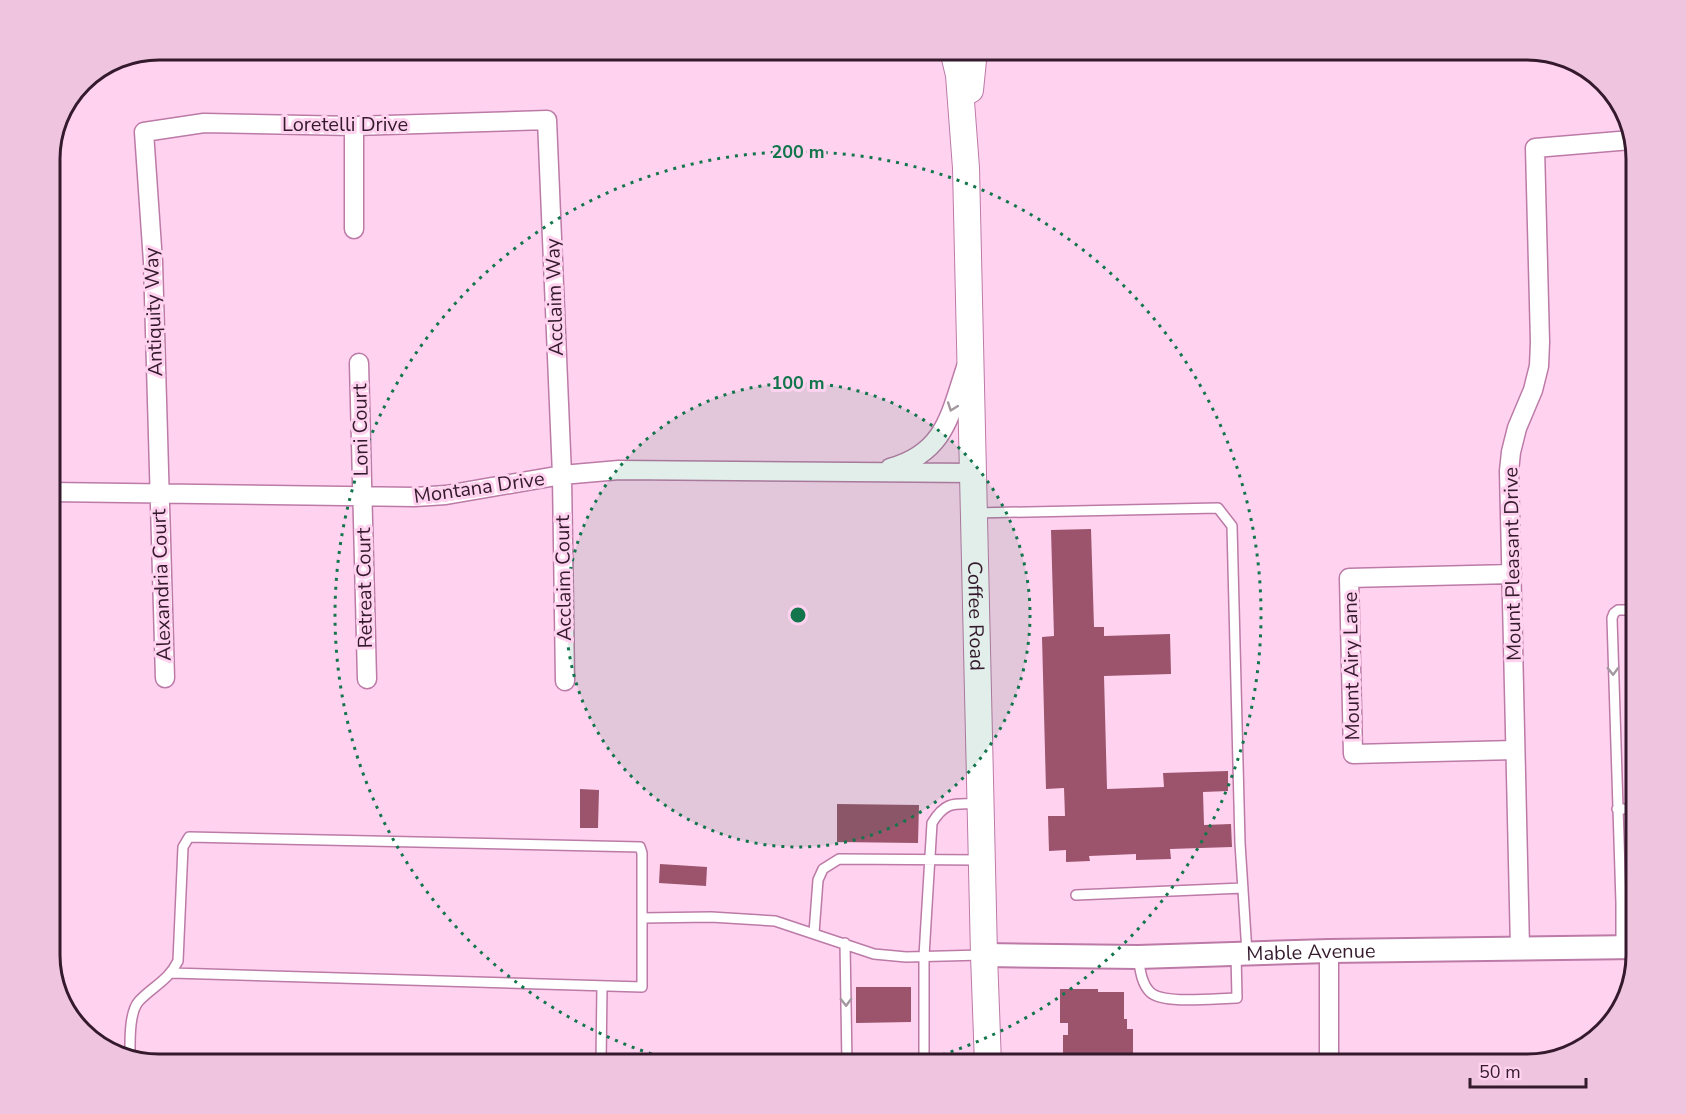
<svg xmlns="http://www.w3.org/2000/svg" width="1686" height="1114" viewBox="0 0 1686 1114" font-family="'Nunito Sans',sans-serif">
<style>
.building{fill:#9c536c}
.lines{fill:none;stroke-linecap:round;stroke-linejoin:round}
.service-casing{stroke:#bc7aa7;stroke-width:12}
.minor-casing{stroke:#bc7aa7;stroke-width:21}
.tertiary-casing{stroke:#bc7aa7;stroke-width:26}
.secondary-casing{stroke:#bc7aa7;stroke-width:28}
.service{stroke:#fff;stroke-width:9}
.minor{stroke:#fff;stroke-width:18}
.tertiary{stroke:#fff;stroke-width:22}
.secondary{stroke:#fff;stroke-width:26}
.oneway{stroke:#a498a0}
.ring{fill:none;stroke:#12754c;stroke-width:3;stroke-dasharray:3 6}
.labels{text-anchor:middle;stroke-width:6;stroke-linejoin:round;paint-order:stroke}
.street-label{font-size:20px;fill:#341a2c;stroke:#ffd3ef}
.rim{fill:none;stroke:#341a2c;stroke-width:3}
.centre{fill:#12754c;stroke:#ffd3ef;stroke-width:3}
.ring-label{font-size:18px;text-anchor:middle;font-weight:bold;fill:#12754c;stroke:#ffd3ef;stroke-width:6;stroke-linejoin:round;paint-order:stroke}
</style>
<rect width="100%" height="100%" fill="#ffd3ef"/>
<path class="building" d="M1636,174v18h-8l-2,-17z
M1091,529l3,98h10v9l66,-2 1,40 -67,2 3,113 57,-2 -1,-14 65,-2v20l-25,1 1,33 27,-1 1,23 -62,2 1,10 -35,1v-6l-47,2 1,5 -24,1v-12l-17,1 -1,-35h17l-1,-28 -18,1 -4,-152 12,-1 -3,-106z
M580,789l19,1 -1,38h-18z
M837,804l82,1 -1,38 -81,-1z
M660,864l47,3 -1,19 -47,-3z
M856,987h55v35l-55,1z
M1060,989h38v3h26v27h3v10h6v29h-5v6h-73v-3h8v-26h5v-12h-8z"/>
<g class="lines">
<defs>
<path id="service" d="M975,513l243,-5 14,18 8,317 7,110
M1617,809h19
M1076,895l167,-7
M642,918l69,-1 64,4 99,33 32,3 76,-2
M814,933l4,-53 5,-11 16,-10 141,1
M845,943l2,121
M1621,947v-44l-9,-285 2,-5 4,-3h18
M1138,957c2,11 3,26 12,35 13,13 68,6 87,6l-1,-44
M130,1056c0,-15 -1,-44 9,-55 14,-15 29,-20 39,-40l5,-114 6,-10 451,10 2,6v134l-470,-14
M601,1064l1,-78
M924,1064v-108l8,-133c14,-23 23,-19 47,-19"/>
<path id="minor" d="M354,126v103
M359,363l8,316
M890,468c55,-15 60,-53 76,-101
M50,492l365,5 31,-2 116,-20 57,-5 355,3
M1512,574l-163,4 4,176 162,-4
M165,678l-12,-416 -9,-130 60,-9 150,3 193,-6 15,355 3,206
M1520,948l-11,-477 2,-19 6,-24 16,-38 6,-24 1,-24 -5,-194 96,-8
M1329,951v113"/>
<g id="tertiary">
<path id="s1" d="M984,955l154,2 191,-6 307,-4"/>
</g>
<g id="secondary">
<path id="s2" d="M953,50l6,25 7,93 18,787 4,109"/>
<path d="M970,90l4,-40"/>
</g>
</defs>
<use href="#service" class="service-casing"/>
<use href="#minor" class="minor-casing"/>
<use href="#tertiary" class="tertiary-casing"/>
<use href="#secondary" class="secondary-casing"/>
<use href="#service" class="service"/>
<use href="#minor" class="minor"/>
<use href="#tertiary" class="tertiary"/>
<use href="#secondary" class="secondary"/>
</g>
<defs><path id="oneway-chevron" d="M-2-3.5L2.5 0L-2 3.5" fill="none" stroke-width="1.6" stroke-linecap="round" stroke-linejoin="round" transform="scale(1.5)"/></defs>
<g class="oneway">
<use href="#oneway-chevron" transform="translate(952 407) rotate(110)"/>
<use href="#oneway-chevron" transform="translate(1613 671) rotate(89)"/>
<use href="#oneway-chevron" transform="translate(846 1002) rotate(89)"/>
</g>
<circle cx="798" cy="615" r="232" fill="#12754c" fill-opacity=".12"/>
<g class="ring">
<circle cx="798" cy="615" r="232"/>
<path d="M686 1064A463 463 0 1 1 910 1064"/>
</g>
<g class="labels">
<g class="street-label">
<text x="345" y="131">Loretelli Drive</text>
<text transform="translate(554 297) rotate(-92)" y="7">Acclaim Way</text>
<text transform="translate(153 312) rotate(-92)" y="7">Antiquity Way</text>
<text transform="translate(360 430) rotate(-91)" y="7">Loni Court</text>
<text transform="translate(479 487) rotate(-8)" y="7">Montana Drive</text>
<text transform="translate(1512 564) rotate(-91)" y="7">Mount Pleasant Drive</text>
<text transform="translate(563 578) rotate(-91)" y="7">Acclaim Court</text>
<text transform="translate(161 585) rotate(-92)" y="7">Alexandria Court</text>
<text transform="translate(364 588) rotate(-91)" y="7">Retreat Court</text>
<text dy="7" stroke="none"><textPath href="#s2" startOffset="567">Coffee Road</textPath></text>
<text transform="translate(1351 666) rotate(-91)" y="7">Mount Airy Lane</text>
<text dy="7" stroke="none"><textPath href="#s1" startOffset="327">Mable Avenue</textPath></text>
</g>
</g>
<path d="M0 0H1686V1114H0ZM159 60H1527A99 99 0 0 1 1626 159V955A99 99 0 0 1 1527 1054H159A99 99 0 0 1 60 955V159A99 99 0 0 1 159 60Z" fill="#efc4df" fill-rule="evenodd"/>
<path class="rim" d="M159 60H1527A99 99 0 0 1 1626 159V955A99 99 0 0 1 1527 1054H159A99 99 0 0 1 60 955V159A99 99 0 0 1 159 60Z"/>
<circle cx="798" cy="615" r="9" class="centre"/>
<g class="ring-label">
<text x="798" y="158">200 m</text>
<text x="798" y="389">100 m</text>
</g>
<path d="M1470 1078v9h116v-9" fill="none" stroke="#341a2c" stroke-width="3"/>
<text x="1479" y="1078" font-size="18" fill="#341a2c" stroke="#ffd3ef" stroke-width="4.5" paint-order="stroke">50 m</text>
</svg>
